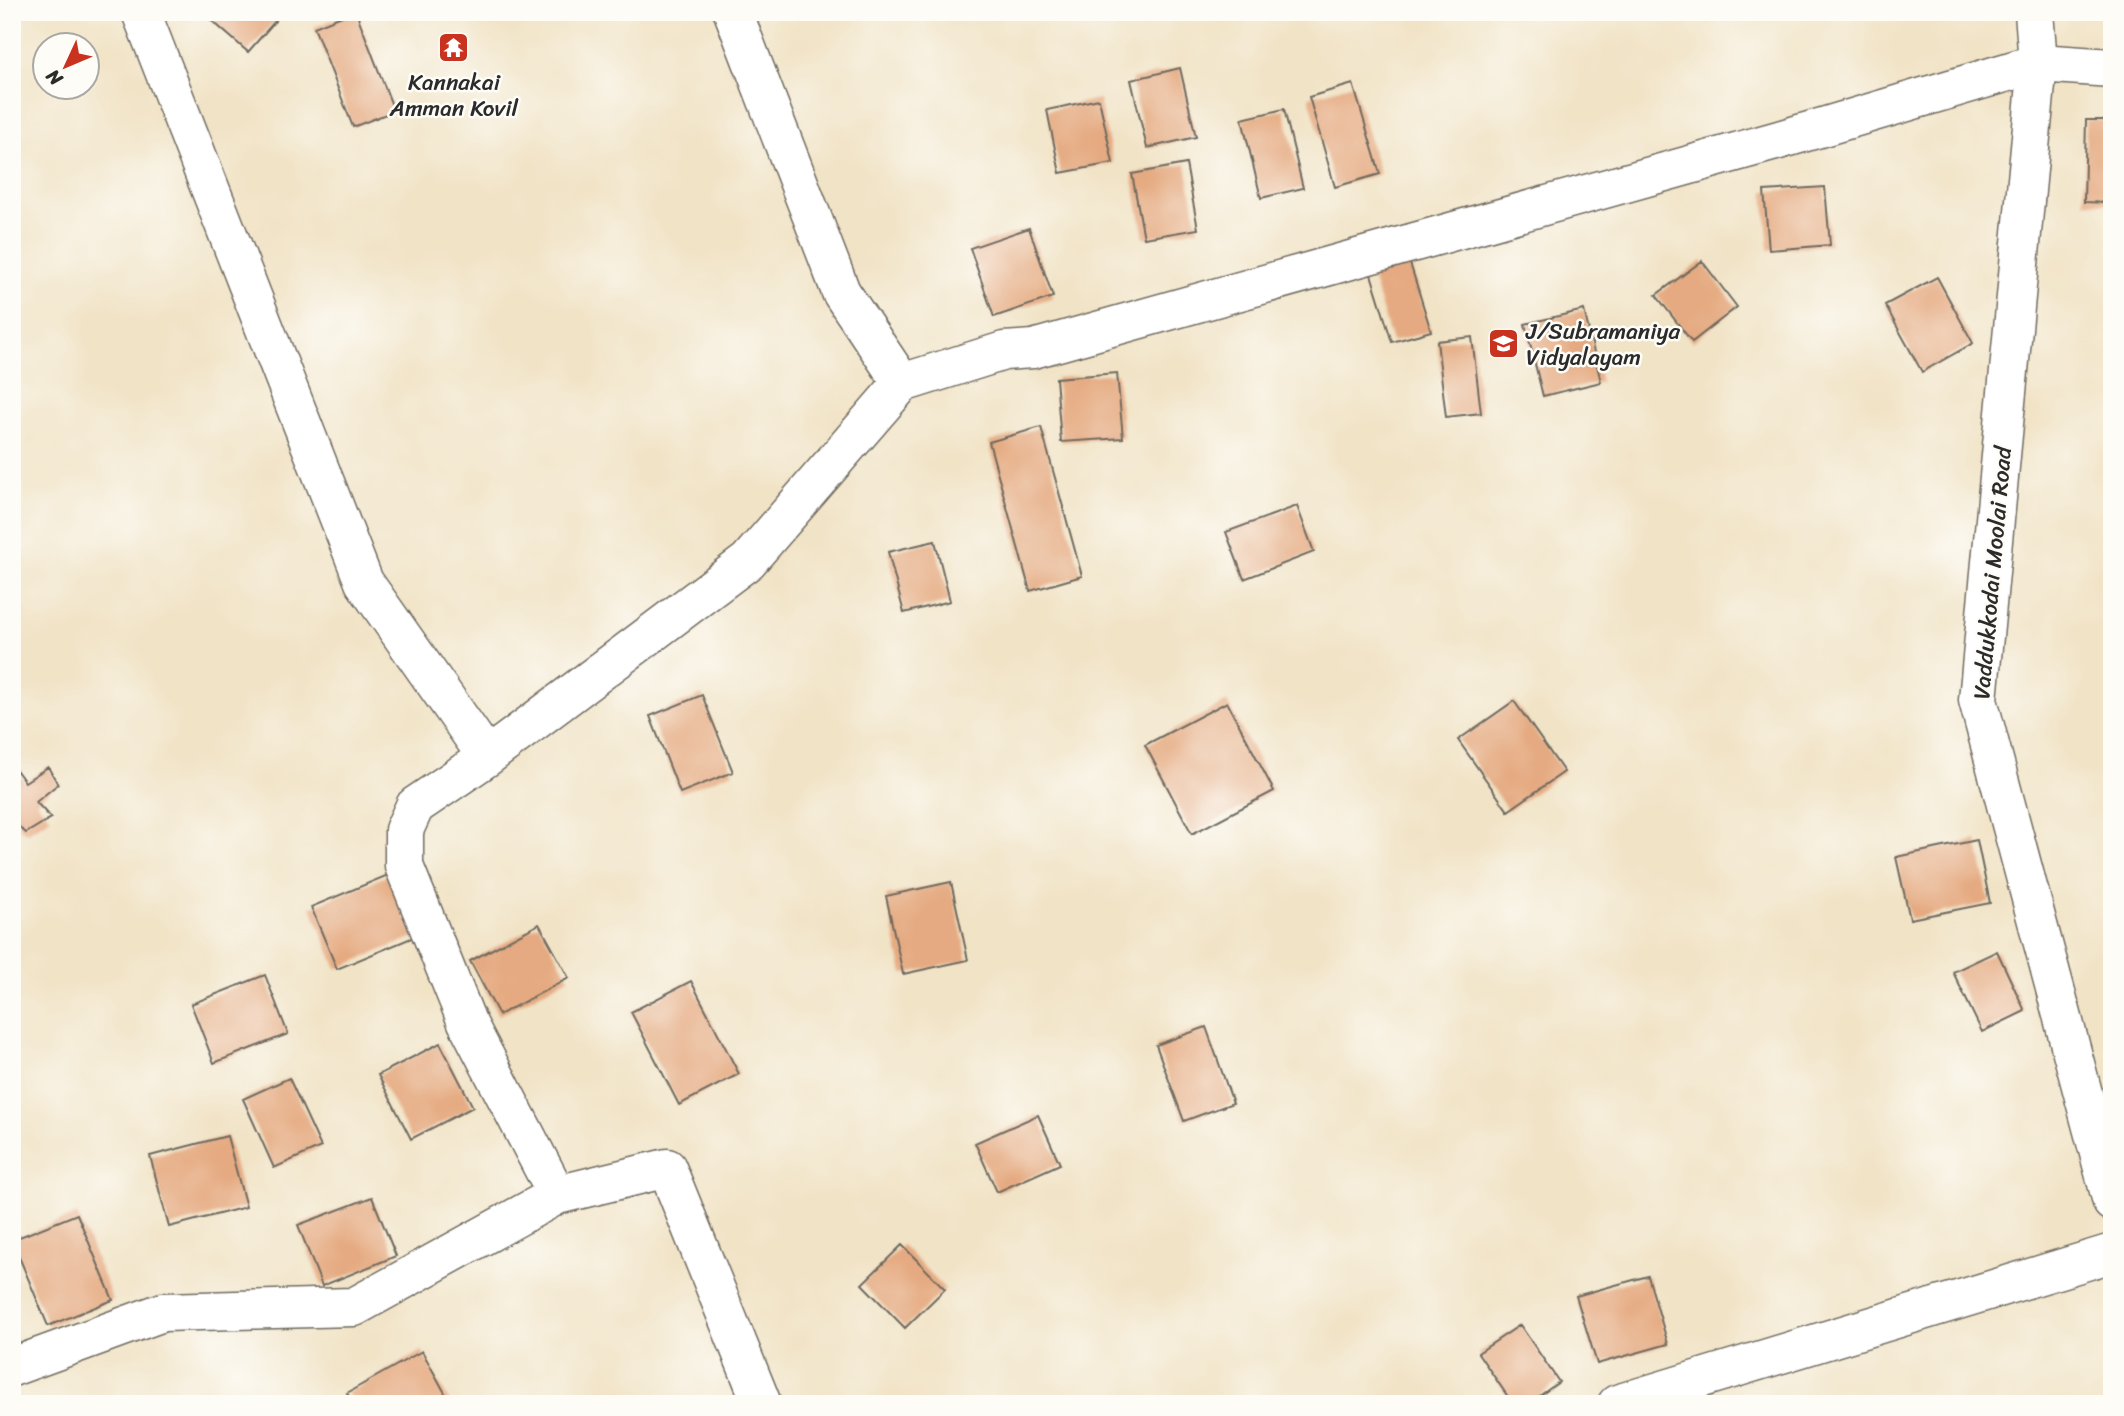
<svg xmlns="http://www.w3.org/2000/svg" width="2124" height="1416" viewBox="0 0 2124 1416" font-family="Sriracha,sans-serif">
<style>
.building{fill:#e5aa81}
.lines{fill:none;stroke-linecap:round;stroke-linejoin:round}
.minor-casing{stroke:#706b61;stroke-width:41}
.tertiary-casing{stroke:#706b61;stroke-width:41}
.minor{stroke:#fff;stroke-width:38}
.tertiary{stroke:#fff;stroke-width:38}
.labels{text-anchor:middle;stroke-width:5;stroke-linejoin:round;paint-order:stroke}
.poi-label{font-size:23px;fill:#2b2b2b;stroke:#fdfcf7}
.street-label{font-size:23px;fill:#2b2b2b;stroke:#fdfcf7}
</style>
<rect width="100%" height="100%" fill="#fdfcf7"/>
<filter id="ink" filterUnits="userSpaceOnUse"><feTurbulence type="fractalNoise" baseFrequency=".0143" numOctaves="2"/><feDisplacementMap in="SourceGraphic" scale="14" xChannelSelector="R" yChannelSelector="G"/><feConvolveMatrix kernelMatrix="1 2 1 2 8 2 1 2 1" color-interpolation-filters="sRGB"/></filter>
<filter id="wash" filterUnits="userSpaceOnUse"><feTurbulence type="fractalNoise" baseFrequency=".00686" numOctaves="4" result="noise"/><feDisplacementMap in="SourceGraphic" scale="28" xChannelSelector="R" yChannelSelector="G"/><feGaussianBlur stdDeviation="1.57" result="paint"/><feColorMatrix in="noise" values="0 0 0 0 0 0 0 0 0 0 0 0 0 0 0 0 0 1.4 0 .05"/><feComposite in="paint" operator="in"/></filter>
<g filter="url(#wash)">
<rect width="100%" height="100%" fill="#f1e3c6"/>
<g id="blocks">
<path class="building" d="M202,12h81l-35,40z
M352,12h4l38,99 -41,16 -39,-100z
M1180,68l16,69 -49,11 -16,-68z
M1353,84l27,90 -45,13 -26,-90z
M1099,99l14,64 -53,10 -13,-63z
M1284,109l19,79 -42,10 -19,-79z
M2086,120h26v83l-28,-1z
M1186,164l12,65 -54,9 -12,-64z
M1825,187l5,58 -61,5 -5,-59z
M1029,228l24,69 -59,20 -24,-69z
M1409,260l22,71 -39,11 -22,-71z
M1702,261l35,46 -45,35 -36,-47z
M1937,277l36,66 -51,29 -37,-67z
M1584,310l17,72 -58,14 -18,-72z
M1472,337l9,76 -35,4 -9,-76z
M1117,373l6,65 -62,4 -5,-64z
M1041,427l41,149 -52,15 -41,-149z
M1297,506l17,46 -70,27 -18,-47z
M935,541l15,60 -46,12 -16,-61z
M702,695l31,77 -53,21 -30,-77z
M1514,701l50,71 -56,39 -50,-71z
M1227,702l47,89 -82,43 -47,-89z
M48,767l10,17 -22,18 15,16 -25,15 -7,-6 -7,-24v-24l5,-8 8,11z
M1977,840l13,63 -80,16 -14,-62z
M388,875l26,62 -77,32 -26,-62z
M951,882l17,78 -65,14 -17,-78z
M539,924l30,54 -70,37 -29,-54z
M1997,951l28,60 -43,21 -29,-60z
M265,975l23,59 -74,29 -23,-59z
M691,981l48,93 -60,31 -48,-93z
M1206,1027l27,76 -49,18 -28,-76z
M440,1043l33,64 -62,32 -33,-64z
M289,1078l32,69 -47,21 -31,-69z
M1038,1115l22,49 -63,28 -22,-49z
M227,1136l19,71 -77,20 -19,-71z
M372,1197l24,59 -74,30 -24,-61z
M77,1214l36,86 -65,26 -36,-86z
M902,1245l43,44 -40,39 -43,-44z
M1648,1276l20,68 -71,20 -21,-68z
M1520,1325l39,57 -31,22h-15l-35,-51z
M422,1351l29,53h-97l-7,-11z"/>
</g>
</g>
<g filter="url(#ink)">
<use href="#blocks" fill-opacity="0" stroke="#706b61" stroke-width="2"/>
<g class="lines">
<defs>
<path id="minor" d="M141,12l223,570 123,175 261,-196 154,-178
M733,12l108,280 61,91 102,-32 29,-2 746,-209 259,-77 74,5
M487,757l-72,49 -11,24v36l63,156 90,173
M12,1367l151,-55 191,-5 203,-112 110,-27 95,236
M1617,1404l495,-151"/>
<path id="tertiary" d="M2034,12l4,51 -60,637 134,502"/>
</defs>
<use href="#minor" class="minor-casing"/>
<use href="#tertiary" class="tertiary-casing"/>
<use href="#minor" class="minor"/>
<use href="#tertiary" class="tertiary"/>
</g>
</g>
<defs>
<symbol id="temple-square" viewBox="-11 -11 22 22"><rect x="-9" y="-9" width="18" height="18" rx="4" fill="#c8321e" stroke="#fdfcf7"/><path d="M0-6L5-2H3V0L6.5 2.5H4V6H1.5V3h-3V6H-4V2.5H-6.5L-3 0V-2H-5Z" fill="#fff"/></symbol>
<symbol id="school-square" viewBox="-11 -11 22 22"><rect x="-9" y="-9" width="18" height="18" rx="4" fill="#c8321e" stroke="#fdfcf7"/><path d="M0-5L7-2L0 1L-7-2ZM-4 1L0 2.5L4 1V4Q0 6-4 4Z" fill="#fff"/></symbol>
</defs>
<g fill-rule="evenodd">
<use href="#temple-square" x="436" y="30" width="35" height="35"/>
<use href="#school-square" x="1486" y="326" width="35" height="35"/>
</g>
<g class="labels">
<g class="poi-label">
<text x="454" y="90">Kannakai<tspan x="454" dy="26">Amman Kovil</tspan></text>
<text x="1526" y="339" text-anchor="start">J/Subramaniya<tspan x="1526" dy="26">Vidyalayam</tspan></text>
</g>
<g class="street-label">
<text transform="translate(1992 573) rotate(-85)" y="8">Vaddukkodai Moolai Road</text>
</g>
</g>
<rect width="2124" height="1416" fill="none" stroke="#fdfcf7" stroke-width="42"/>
<g transform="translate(66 66) rotate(226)"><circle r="33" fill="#fdfcf7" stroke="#a9a8a5" stroke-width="2"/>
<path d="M0-5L12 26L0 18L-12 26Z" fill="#c8321e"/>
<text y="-10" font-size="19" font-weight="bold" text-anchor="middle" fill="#2b2b2b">N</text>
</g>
</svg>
